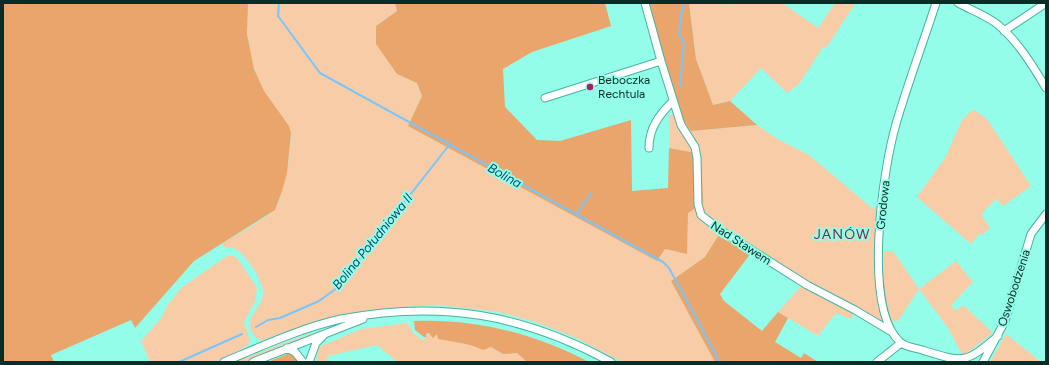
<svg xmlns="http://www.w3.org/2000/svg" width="1049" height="365" viewBox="0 0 1049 365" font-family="Figtree,sans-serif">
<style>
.green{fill:#f9cca8}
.forest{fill:#e9a56c}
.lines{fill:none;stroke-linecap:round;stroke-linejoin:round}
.stream{stroke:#78c6fc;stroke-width:2}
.minor-casing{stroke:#45b3a1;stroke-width:9}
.minor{stroke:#fff;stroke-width:7}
.poi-dot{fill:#ab1e5d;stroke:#93fde9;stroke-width:1.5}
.labels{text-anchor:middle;stroke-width:4;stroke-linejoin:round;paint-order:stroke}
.poi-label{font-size:12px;fill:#082c26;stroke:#93fde9;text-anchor:start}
.street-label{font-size:12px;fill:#082c26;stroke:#93fde9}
.water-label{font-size:13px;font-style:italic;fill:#0b496c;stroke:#93fde9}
.quarter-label{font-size:14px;letter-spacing:1px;fill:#732e47;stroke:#93fde9}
</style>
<rect width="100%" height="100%" fill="#93fde9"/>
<path class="green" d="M248,3h147l2,8 -21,15 21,48 20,9 5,13 -14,30 249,135 8,-12 22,5 1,-41 13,-59 -32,-6v-34l13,4 10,13 65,-6 22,15 30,15 64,54 5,-1 -3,82 12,37 -4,5 -29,-18 -3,5 -15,-6 -18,23 -40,-24 24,-27 -51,-32 -33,-17 -13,21 -34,24 44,81h-93l-48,-25 -39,-15 -36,-10 -60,-7 -43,2 -49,7 -32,7 -52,19c-5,0 -7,-2 -10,-6 -10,-17 9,-25 10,-40 1,-12 -16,-38 -26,-44 -4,-3 -9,-2 -13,-3l-2,-3c9,-6 50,-29 53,-35 8,-12 18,-63 15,-77 -2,-11 -13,-20 -20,-30 -19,-30 -25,-64 -22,-99z
M689,3h43l3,2 2,-2h45l36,25 17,-25 20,1 -29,44 -3,-1 -24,37 -12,9 -26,-25 -31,33 -17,4 -17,-46z
M974,110l13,9 44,67 -28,20 -7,-7 -15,15 9,14 -8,7 -2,-2 -9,11 -54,-47 28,-39 17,-38 8,-8z
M883,251h10l26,38 37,-28 17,21 -22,23 5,6 7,-6 30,28 -30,23 -15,-28 -29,-39 -21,32h-7l-7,-27z
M227,256h7l4,3 19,29 -2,13 -11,21 6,19 -2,4 -18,11 -15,6h-65l-9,-21 21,-24 5,-11 14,-18z
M408,323l4,9 12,9 2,-7h11l1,5 37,6 3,2h13l12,7 14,-1 10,9h-130l-20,-17 -50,11v6h-11l3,-15 42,-18z
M311,333h2l-68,29h-10z
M1006,334l35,28h-51z"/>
<path class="forest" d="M3,3h245l-1,31 7,35 10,22 25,35 2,7 -4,40 -5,18 -7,19 -81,51 -59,67 -4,-8 -80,35 3,7h-51z
M395,3h210l6,23 -79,26 -29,17 2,38 32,33 23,1 71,-21 1,71 36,-3 1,-40 32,6 2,49 -15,10 -1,41 -22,-5 -8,12 -249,-135 14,-30 -5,-13 -20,-9 -21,-30v-18l21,-15z
M643,3h46l7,56 17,46 17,-4 27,24 -66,6 -22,-31z
M718,236l33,17 -31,41 4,7 38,30 16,-19 10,6 -13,24 26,16 3,-5 14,9h-103l-44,-81 34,-24z
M414,321c60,-3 122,13 175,41h-62l-10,-9 -14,1 -12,-7 -8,3c-14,-7 -30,-8 -45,-11l-1,-5 -4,4 -4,-5 -3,1v3h-2l-9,-7z
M290,353l9,9h-31z"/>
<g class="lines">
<path class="stream" d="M279,3l-1,13 42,57 343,189 6,6 51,94
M680,87l4,-44 -5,-8 2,-21 3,-11
M577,213l14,-20
M256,327l12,-7 12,-2 39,-17 18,-13 113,-144
M179,362l63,-28"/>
<defs>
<path id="minor" d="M645,3l16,58 20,64 14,22 2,11 1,46 3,11 19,15 87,55 48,25 37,22
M936,3c-13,40 -28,80 -40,121 -13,45 -34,183 4,218 5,5 16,6 22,8 42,13 43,14 76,-14
M958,3c13,7 27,12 39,21 20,16 36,42 49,64
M1004,31l42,-28
M545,98l116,-37
M649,148c0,-20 10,-33 24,-47
M287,348l8,4 8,10
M224,362c38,-16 77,-34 117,-43 99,-19 182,-5 270,43
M253,362l110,-43
M309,362l7,-19 7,-7
M877,362l24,-19
M983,362l22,-41 26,-87 15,-20"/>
</defs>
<use href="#minor" class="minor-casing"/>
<use href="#minor" class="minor"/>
</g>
<circle class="poi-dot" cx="590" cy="87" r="4"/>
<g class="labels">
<g class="poi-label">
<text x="598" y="84">Beboczka<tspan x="598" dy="14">Rechtula</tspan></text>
</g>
<g class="street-label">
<text transform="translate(883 205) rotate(-84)" y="4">Grodowa</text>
<text transform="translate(741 243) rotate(33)" y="4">Nad Stawem</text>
<text transform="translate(1014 288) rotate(-72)" y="4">Oswobodzenia</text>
</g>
<g class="water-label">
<text transform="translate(505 175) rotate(29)" y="5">Bolina</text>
<text transform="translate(372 241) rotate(-51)" y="5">Bolina Południowa II</text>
</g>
<g class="quarter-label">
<text x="842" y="239">JANÓW</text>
</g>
</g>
<rect width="1049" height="365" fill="none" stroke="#082c26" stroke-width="8"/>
</svg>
